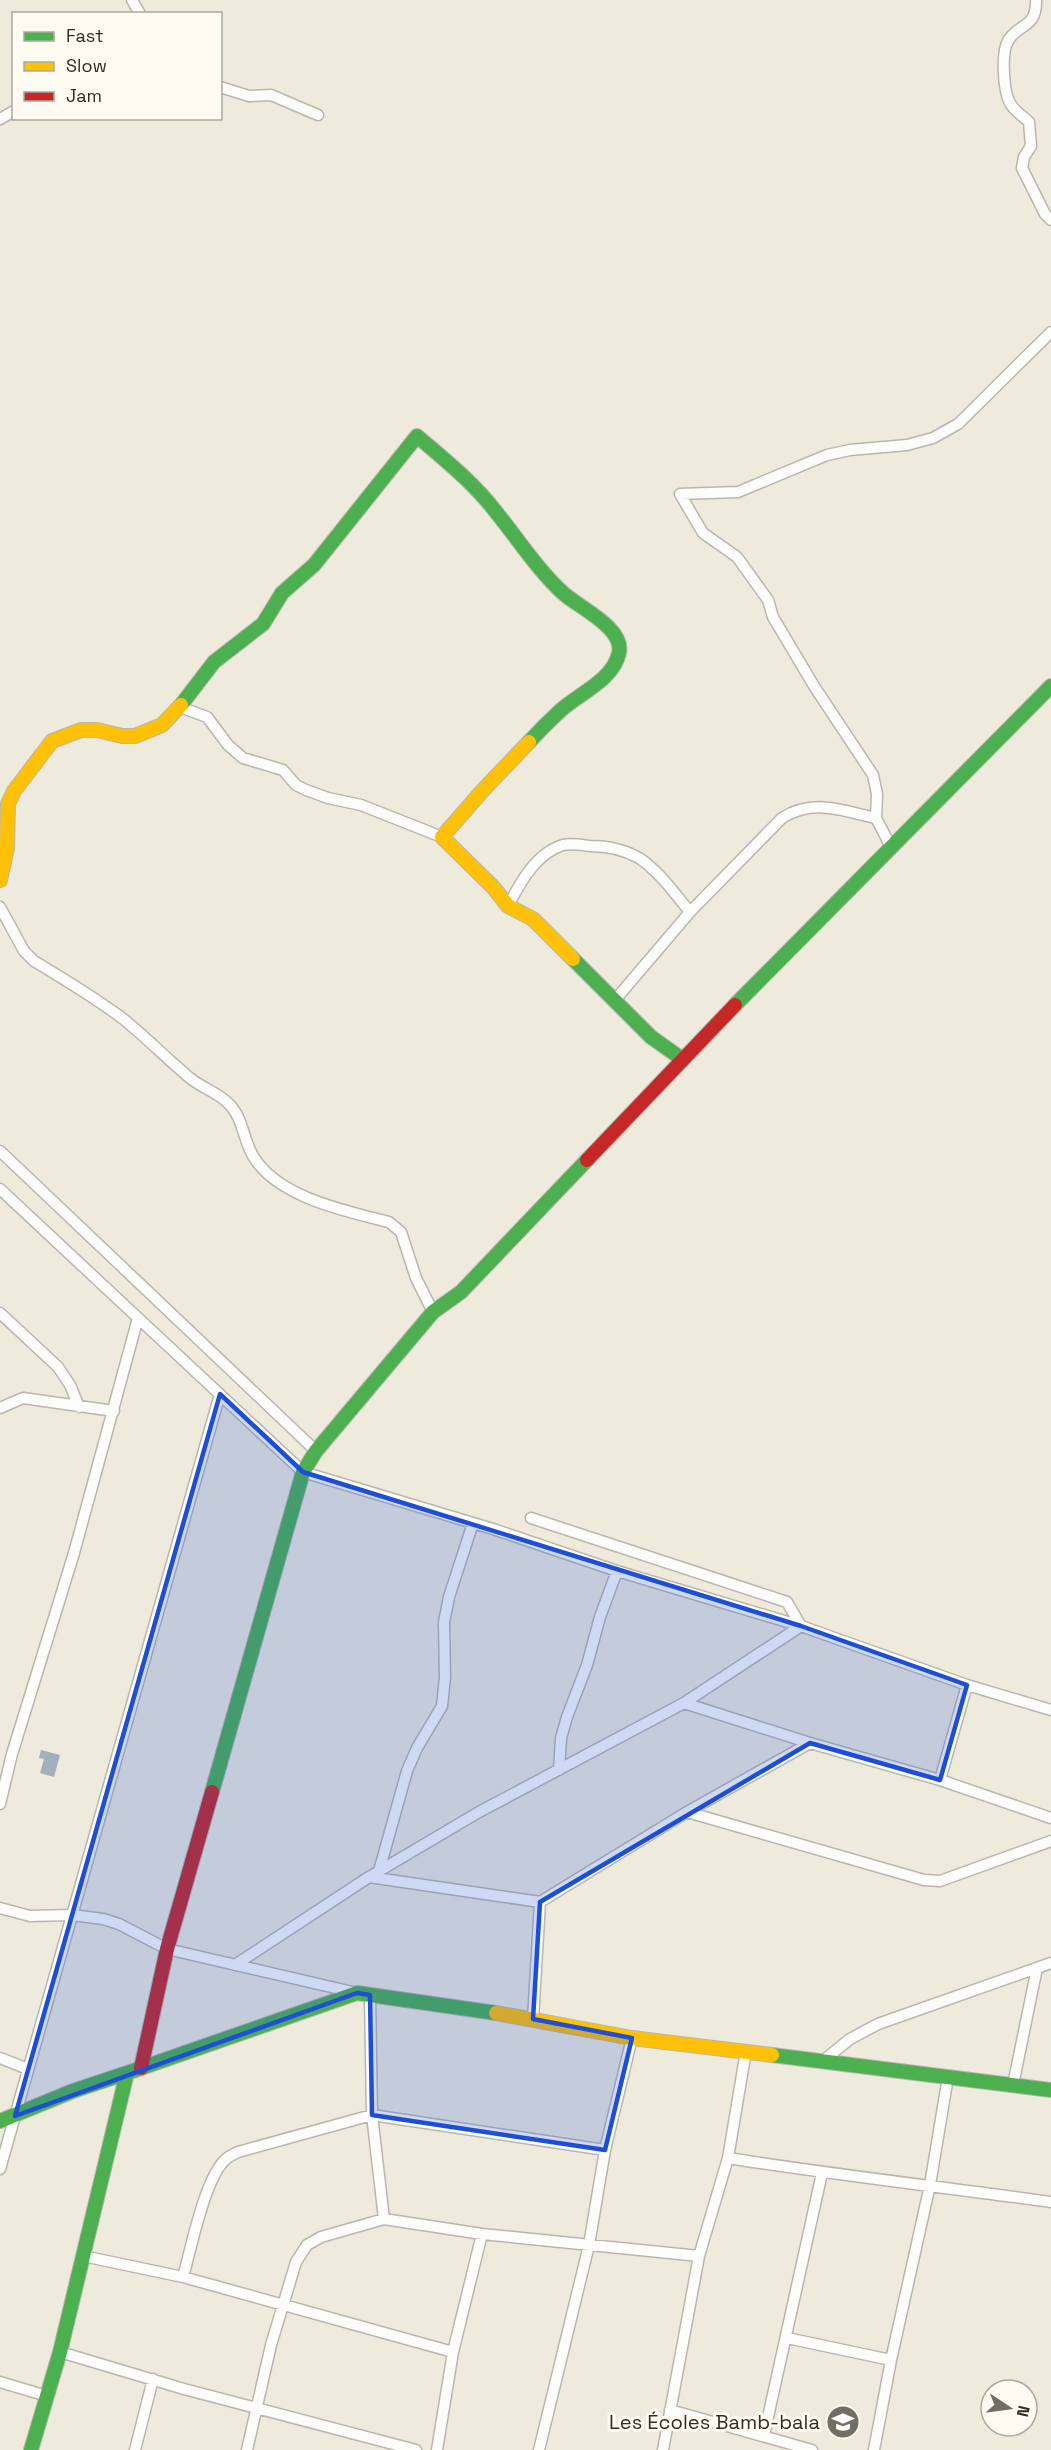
<svg xmlns="http://www.w3.org/2000/svg" width="1051" height="2450" viewBox="0 0 1051 2450" font-family="'Space Grotesk',sans-serif">
<style>
.water{fill:#a3afbf}
.lines{fill:none;stroke-linecap:round;stroke-linejoin:round}
.street-casing{stroke:#b9b7ad;stroke-width:13}
.fast-casing{stroke:#b9b7ad;stroke-width:16}
.slow-casing{stroke:#b9b7ad;stroke-width:16}
.jam-casing{stroke:#b9b7ad;stroke-width:16}
.street{stroke:#fcfcfa;stroke-width:10}
.fast{stroke:#4caf50;stroke-width:14}
.slow{stroke:#ffc107;stroke-width:14}
.jam{stroke:#c62828;stroke-width:14}
.marked{fill:#1d4ed8;fill-opacity:0.2;stroke:#1d4ed8;stroke-width:4.5;stroke-linejoin:round}
.labels{text-anchor:middle;stroke-width:6;stroke-linejoin:round;paint-order:stroke}
.poi-label{font-size:20px;fill:#2e2c23;stroke:#fefcf2;text-anchor:end}
</style>
<rect width="100%" height="100%" fill="#eeebdd"/>
<path class="water" d="M41,1750l19,5 -6,22 -14,-4 4,-14 -5,-1z"/>
<g class="lines">
<defs>
<path id="street" d="M132,0l8,14
M1036,0c1,29 -18,23 -28,41 -7,12 -5,54 4,65 4,6 12,11 17,16l2,24 -7,11 -2,11 23,46 6,6
M220,87l29,9 22,-1 47,20
M0,119l14,-8
M180,707l27,10 21,28 15,13 40,12 13,15 10,5 22,8 33,7 81,32
M890,845l-14,-27 1,-24 -4,-19 -59,-89 -41,-69 -5,-17 -31,-43 -34,-24 -23,-39 58,-2 89,-37 23,-5 57,-5 26,-7 25,-14 93,-92
M508,906c12,-23 28,-53 55,-61 7,-2 19,0 27,1 16,0 35,4 49,12 20,13 36,36 51,54l-75,88
M0,907l24,44 10,10c30,18 60,36 88,57 24,19 45,41 68,60 12,10 27,14 38,25 15,14 15,36 25,53 24,41 92,55 136,66l12,10 15,46 17,34
M690,912l92,-94c32,-20 60,-7 94,0
M0,1151l316,300
M0,1189l303,283 190,57 124,42 184,55
M0,1313l58,54 12,18 9,22
M0,1408l23,-10 91,13
M531,1518l256,84 14,24
M810,1743l130,37 111,38
M559,1770l2,-32 6,-21 20,-52 13,-48 17,-46
M940,1780l27,-95
M0,1804l12,-50 62,-201 64,-235
M687,1812l237,68 16,1 111,-40
M379,1871l28,-100 10,-23 25,-42 3,-29 -1,-55 5,-25 24,-74
M369,1877l171,25 -7,117
M540,1902l147,-90 123,-69 -126,-40
M0,1908l30,8 42,-1 31,4 16,5 48,25 190,44
M235,1965l134,-88 110,-65 205,-109 117,-77 166,59 84,25
M0,2058l28,11
M824,2060l26,-21 28,-15 173,-61
M1013,2085l24,-117
M728,2158c107,17 215,29 323,44
M0,2169l220,-775
M384,2219l98,15 217,22
M83,2256l100,21 270,75 -16,98
M183,2277c8,-28 22,-100 43,-118 3,-3 8,-5 12,-7l134,-37 -2,-120
M787,2338l104,22
M60,2352l124,37 232,61
M453,2352l29,-118
M0,2382l47,14
M670,2410l142,40
M764,2435l58,-262
M135,2450l18,-71
M247,2450l24,-105 25,-83 11,-17 14,-8 63,-18 -12,-104 233,35
M539,2450l50,-205 16,-95 27,-112
M663,2450l36,-194 29,-98 18,-107
M874,2450l17,-90 39,-175 18,-108"/>
<path id="fast" d="M181,705l33,-43 49,-38 19,-31 32,-28 103,-129c28,24 57,47 79,76 22,27 41,57 67,81 15,14 62,35 56,60 -6,27 -39,40 -58,57 -11,10 -22,21 -32,32
M573,959l78,78 31,22
M735,1005l316,-319
M212,1792l91,-320 13,-21 117,-139 28,-20 126,-132
M772,2055l279,35
M0,2121l73,-30 54,-18
M31,2450l29,-98 67,-279 230,-80 139,20"/>
<path id="slow" d="M529,742l-45,47 -42,48 51,50 15,19 25,13 40,40
M0,880l7,-32 1,-44 6,-13 38,-50 29,-11h16l25,6h13l27,-11 19,-20
M496,2013l136,25 140,17"/>
<path id="jam" d="M587,1160l148,-155
M141,2068l26,-119 45,-157"/>
</defs>
<use href="#street" class="street-casing"/>
<use href="#fast" class="fast-casing"/>
<use href="#slow" class="slow-casing"/>
<use href="#jam" class="jam-casing"/>
<use href="#street" class="street"/>
<use href="#fast" class="fast"/>
<use href="#slow" class="slow"/>
<use href="#jam" class="jam"/>
</g>
<path class="marked" d="M220,1394l83,78 498,154 166,59 -27,95 -130,-37 -270,159 -7,117 99,19 -27,112 -233,-35 -2,-120 -13,-2 -342,123z"/>
<defs>
<symbol id="school-disc" viewBox="-11 -11 22 22"><circle r="9.5" fill="#716f64" stroke="#fefcf2"/><path d="M0-5L7-2L0 1L-7-2ZM-4 1L0 2.5L4 1V4Q0 6-4 4Z" fill="#fff"/></symbol>
</defs>
<g fill-rule="evenodd">
<use href="#school-disc" x="824" y="2403" width="38" height="38"/>
</g>
<g class="labels">
<g class="poi-label">
<text x="820" y="2429">Les Écoles Bamb-bala</text>
</g>
</g>
<rect x="12" y="12" width="210" height="108" fill="#fefcf2" stroke="#aba99f" stroke-width="1.5"/>
<rect x="24" y="32" width="30" height="9" fill="#4caf50" stroke="#aba99f" stroke-width="1.5"/>
<text x="66" y="42" font-size="18" fill="#2e2c23">Fast</text>
<rect x="24" y="62" width="30" height="9" fill="#ffc107" stroke="#aba99f" stroke-width="1.5"/>
<text x="66" y="72" font-size="18" fill="#2e2c23">Slow</text>
<rect x="24" y="92" width="30" height="9" fill="#c62828" stroke="#aba99f" stroke-width="1.5"/>
<text x="66" y="102" font-size="18" fill="#2e2c23">Jam</text>
<g transform="translate(1009 2408) rotate(103)"><circle r="28" fill="#fefcf2" stroke="#aba99f" stroke-width="1.5"/>
<path d="M0-4.5L10 22L0 15L-10 22Z" fill="#716f64"/>
<text y="-9" font-size="16" font-weight="bold" text-anchor="middle" fill="#2e2c23">N</text>
</g>
</svg>
